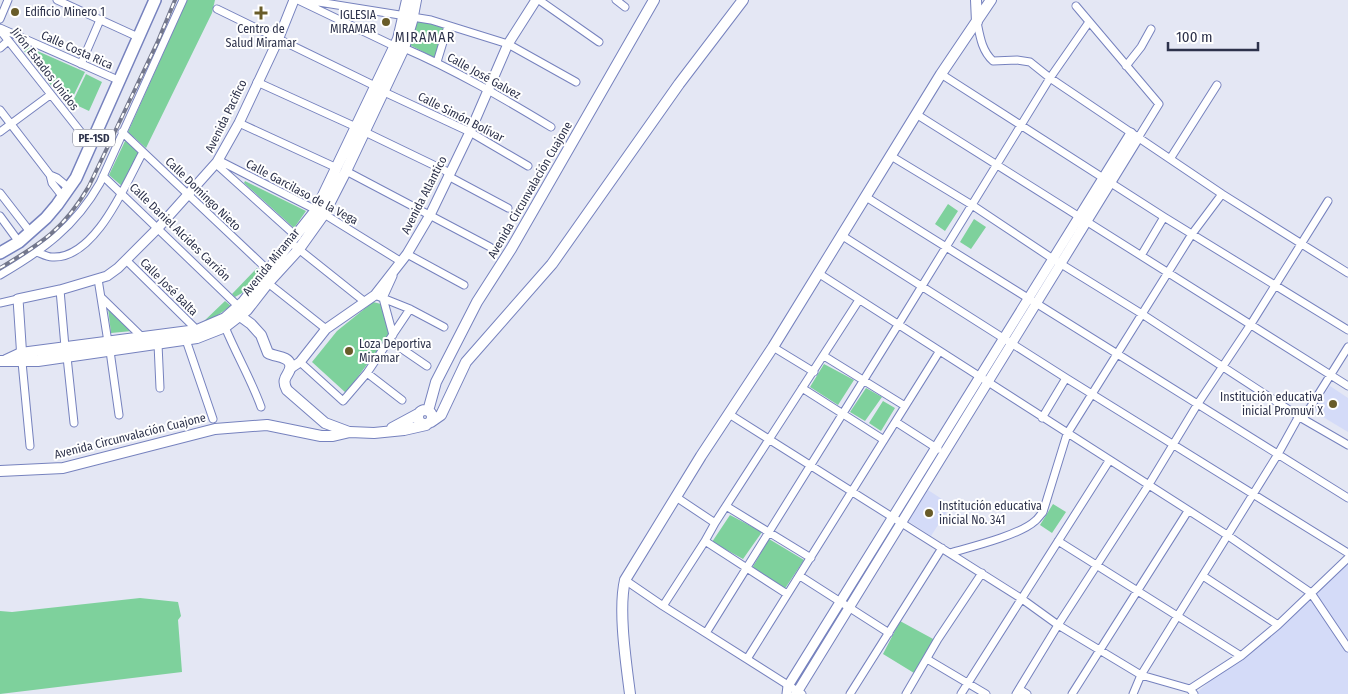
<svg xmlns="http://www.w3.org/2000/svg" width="1348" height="694" viewBox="0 0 1348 694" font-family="'Fira Sans Condensed',sans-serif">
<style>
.built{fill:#d4dbf8}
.green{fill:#7ed19c}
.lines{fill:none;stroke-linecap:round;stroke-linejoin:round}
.minor-casing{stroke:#7682be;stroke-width:9}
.tertiary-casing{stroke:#7682be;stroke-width:11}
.secondary-casing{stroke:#7682be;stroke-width:12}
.trunk-casing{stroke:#7682be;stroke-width:14}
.minor{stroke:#fff;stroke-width:7}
.tertiary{stroke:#fff;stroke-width:9}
.secondary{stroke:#fff;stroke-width:10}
.trunk{stroke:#fff;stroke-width:11}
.rail-casing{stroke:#74788c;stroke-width:4}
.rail{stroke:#fff;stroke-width:2;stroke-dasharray:5.5;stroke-linecap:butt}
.poi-dot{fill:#695c29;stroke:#fff;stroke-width:2}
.labels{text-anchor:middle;stroke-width:4;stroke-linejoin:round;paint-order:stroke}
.shield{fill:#fff;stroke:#6c7081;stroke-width:1}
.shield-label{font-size:11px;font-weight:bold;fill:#2d324b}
.poi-label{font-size:12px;fill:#2d324b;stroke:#fff;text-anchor:start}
.street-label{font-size:12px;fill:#2d324b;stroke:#fff}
.neighbourhood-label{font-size:14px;letter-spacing:1px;fill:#2d324b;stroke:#fff}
</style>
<rect width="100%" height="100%" fill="#e4e7f4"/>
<path class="built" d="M1330,386l18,12v34l-35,-21z
M928,490l23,15 -20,31 -23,-15z
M1348,564v130h-153l148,-126z"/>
<path class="green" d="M187,0h28l-3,13 -66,135 -18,-16z
M407,20l36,5 2,3 -10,30 -33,-17z
M17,42l68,30 -17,35z
M86,74l16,8 -13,29 -17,-8z
M126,139l13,13 -16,35 -14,-12z
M245,181l61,30 -12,17 -50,-45z
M948,204l10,7 -13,20 -10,-7z
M974,219l12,8 -15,22 -11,-7z
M257,268l2,4 -17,21 -7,4 -3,-3z
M225,301l6,5 -19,13 -10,4z
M373,302l8,2 7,24v8l-42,57 -34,-31 25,-31z
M109,307l23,24 -21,2 -3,-25z
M824,364l30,16 -16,25 -28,-18z
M866,388l16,9 -17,24 -15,-9z
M883,401l12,7 -14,23 -12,-8z
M1053,504l13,8 -14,21 -12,-8z
M730,515l32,17 -19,27 -31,-17z
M769,539l35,21 -20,30 -33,-20z
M140,598l38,4 3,14 -3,4 4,52 -182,22v-83l12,1z
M900,621l35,19 -21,33 -31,-19z"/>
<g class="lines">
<defs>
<path id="minor" d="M57,0l81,37
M298,0l96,46
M306,0l125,20 77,24 68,38
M539,0l60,42
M616,0l9,7
M1076,6l83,98 -21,34
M217,9l158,77
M0,19l8,-19
M977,22c3,15 5,29 16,39l24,-1 13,2 20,16 172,116 126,79
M0,28l118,52
M0,30l91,115
M0,48l8,-7
M404,48c51,22 99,50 147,79
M437,62l11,-36
M81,64l19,-44
M1126,66l15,-19 10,-18
M941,74l223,143 184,113
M257,82l99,45
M382,91l88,41 58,34
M0,110l50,65 2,8 11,14
M916,114l432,272
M239,123l98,45
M0,132l50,-37
M122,132l147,139
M365,132l85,41
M891,156l81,49 81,54 89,55 161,105 45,26
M1170,159l47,-74
M218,160l106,54 76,47
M216,164l81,73
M346,171l144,76
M50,175l7,3 12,10
M103,176l136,131
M448,176l60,32
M0,193l31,40
M866,197l482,301
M0,216l19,26
M841,235l225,143 282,175
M291,243l74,59
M37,252c5,2 10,5 15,5 43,3 74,-74 91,-105
M407,254l57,31
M1142,254l22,-37
M126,260l71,70
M818,273l409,262 84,58 37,55
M0,275c43,-25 75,-48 100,-92l83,-183
M393,276l-10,22 10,37
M98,279l10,63
M268,283l58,46
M60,290l5,57
M375,295l35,14 34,18
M102,298l41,40
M0,303l18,-4
M225,327c11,27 26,52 36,80
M186,340l27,79
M389,340l38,26
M158,344l2,44
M773,347l41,25
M110,351l9,64
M824,356l81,50
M67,357l7,66
M22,362l8,84
M300,362l43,39 24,-28 43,-64
M367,373l35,27
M802,388l82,52
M729,414l293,185 36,26 83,50 49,14
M1042,418l24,-40
M1303,419l45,-72
M896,422l42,27
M676,497l39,26
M726,506l85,52
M705,541l82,53
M1058,541l183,115
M950,553c21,-6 70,-18 85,-32 3,-2 5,-6 8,-9l24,-78 125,-200 30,-40
M800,576l89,57
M1203,576l75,49
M625,580l38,26 139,88
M663,606l42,-65 10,-18 144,-223
M706,633l192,-308 152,-247 39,-56
M747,659l192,-307
M927,659l59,35
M1019,689l8,5
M850,694l92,-146
M906,694l32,-55 44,-66
M961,694l148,-233
M1016,694l42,-69 90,-139 49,-81 54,-81 77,-123
M1072,694l116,-183
M1133,694l8,-19 137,-221 21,-38
M1194,694l-4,-5 51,-33 37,-31 70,-67"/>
<path id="tertiary" d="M22,359l-4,-60 42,-9 47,-14 11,-8 40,-40 59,-66 22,-39 39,-83 16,-40
M291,368l9,-6 26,-33 49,-34 32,-41 23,-39 40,-83 38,-88 28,-44
M787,694l1,-8 343,-553
M796,694l342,-556"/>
<path id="secondary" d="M976,0l1,22
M240,316l11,8 10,11 7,18c7,4 20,3 22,11 3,10 -11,12 -3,26l38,33 24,9
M6,360l15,-7 176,-23 28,-12 18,-16 73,-92 82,-171 9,-39
M0,361h38l159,-23 28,-11 22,-17 21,-27 31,-34 25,-35 22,-43 58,-123 8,-27 4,-21
M418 417a7 7 0 1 1 14 0a7 7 0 1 1-14 0Z
M428,411l8,-29 41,-80 34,-53 143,-249
M431,422l10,-7 25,-53 86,-98 127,-180 64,-84
M392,428l26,-14
M0,471l63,-3 152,-39 52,-4 54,11h12l17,-4 24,1 30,-3 22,-5
M630,694c-4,-32 -12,-84 -5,-114l76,-124 72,-109 168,-273 50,-74"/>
<path id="trunk" d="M0,253l19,-11 27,-24 11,-13 19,-27 79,-178"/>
</defs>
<use href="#minor" class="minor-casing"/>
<use href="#tertiary" class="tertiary-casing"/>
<use href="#secondary" class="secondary-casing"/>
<use href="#trunk" class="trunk-casing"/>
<use href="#minor" class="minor"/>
<use href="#tertiary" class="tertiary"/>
<use href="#secondary" class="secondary"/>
<use href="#trunk" class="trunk"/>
<defs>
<path id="rail" d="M0,268c42,-25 64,-39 89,-82l69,-145 17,-41"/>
</defs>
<use href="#rail" class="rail-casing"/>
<use href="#rail" class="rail"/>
</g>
<g class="poi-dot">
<circle cx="15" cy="12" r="5"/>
<path d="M258.5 5.5h5v5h5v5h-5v5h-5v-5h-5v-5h5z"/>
<circle cx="386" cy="22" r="5"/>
<circle cx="349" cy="351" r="5"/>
<circle cx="1333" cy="404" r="5"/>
<circle cx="929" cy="513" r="5"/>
</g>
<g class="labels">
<rect class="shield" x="73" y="129.5" width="42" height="17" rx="4"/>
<g class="shield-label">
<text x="94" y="142">PE-1SD</text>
</g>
<g class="poi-label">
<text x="25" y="16">Edificio Minero 1</text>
<text x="376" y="19" text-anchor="end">IGLESIA<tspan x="376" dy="14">MIRAMAR</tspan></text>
<text x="261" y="33" text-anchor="middle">Centro de<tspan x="261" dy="14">Salud Miramar</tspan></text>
<text x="359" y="348">Loza Deportiva<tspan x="359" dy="14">Miramar</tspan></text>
<text x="1323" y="401" text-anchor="end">Institución educativa<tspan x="1323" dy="14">inicial Promuvi X</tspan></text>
<text x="939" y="510">Institución educativa<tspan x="939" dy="14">inicial No. 341</tspan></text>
</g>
<g class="street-label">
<text transform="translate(77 50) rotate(24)" y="4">Calle Costa Rica</text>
<text transform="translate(45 69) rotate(52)" y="4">Jirón Estados Unidos</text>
<text transform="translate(484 76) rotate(29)" y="4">Calle José Galvez</text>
<text transform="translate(226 116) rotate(-64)" y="4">Avenida Pacifico</text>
<text transform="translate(461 117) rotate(27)" y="4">Calle Simón Bolívar</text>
<text transform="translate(530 190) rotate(-60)" y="4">Avenida Circunvalación Cuajone</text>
<text transform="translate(302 192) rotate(28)" y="4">Calle Garcilaso de la Vega</text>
<text transform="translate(203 194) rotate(44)" y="4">Calle Domingo Nieto</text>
<text transform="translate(424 195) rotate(-63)" y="4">Avenida Atlantico</text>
<text transform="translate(180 232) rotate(44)" y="4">Calle Daniel Alcides Carrión</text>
<text transform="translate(271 262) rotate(-51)" y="4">Avenida Miramar</text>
<text transform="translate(169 287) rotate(45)" y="4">Calle José Balta</text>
<text transform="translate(130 436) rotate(-14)" y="4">Avenida Circunvalación Cuajone</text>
</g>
<g class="neighbourhood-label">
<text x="425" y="42">MIRAMAR</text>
</g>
</g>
<path d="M1168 42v8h90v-8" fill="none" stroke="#2d324b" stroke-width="2.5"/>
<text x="1176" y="42" font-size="15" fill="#2d324b" stroke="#ffffff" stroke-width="4" paint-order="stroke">100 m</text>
</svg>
